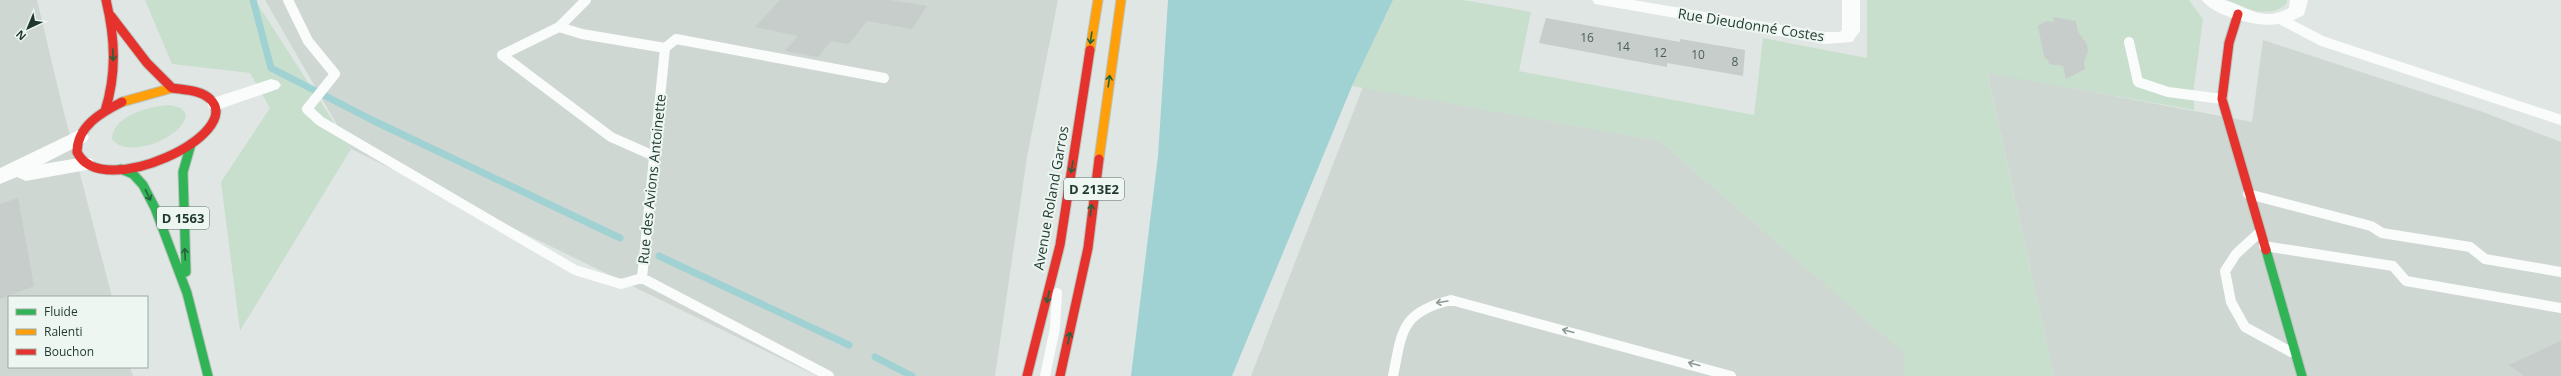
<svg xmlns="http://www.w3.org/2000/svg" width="2561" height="376" viewBox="0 0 2561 376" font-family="'Open Sans',sans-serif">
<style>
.built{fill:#ced7d2}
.green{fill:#c9dfce}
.water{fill:#a0d2d4}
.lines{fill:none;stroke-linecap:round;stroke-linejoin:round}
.stream{stroke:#a0d2d4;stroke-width:7}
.building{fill:#c7cdca}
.fast-casing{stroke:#b9c3be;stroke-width:11}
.slow-casing{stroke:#b9c3be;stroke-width:11}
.jam-casing{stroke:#b9c3be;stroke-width:11}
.lane{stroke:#fafbfb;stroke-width:10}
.street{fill:#fafbfb;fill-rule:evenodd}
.fast{stroke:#30b455;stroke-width:9}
.slow{stroke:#ff9f0a;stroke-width:9}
.jam{stroke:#e5322d;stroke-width:9}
.oneway{stroke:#25633c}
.oneway2{stroke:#8c9a95}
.labels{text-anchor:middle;stroke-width:4;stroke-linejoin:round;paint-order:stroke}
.number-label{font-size:12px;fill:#4a5e56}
.shield{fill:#edf6f1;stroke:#5d7169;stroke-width:1}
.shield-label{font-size:13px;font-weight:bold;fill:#1f382f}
.street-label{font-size:14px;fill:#1f382f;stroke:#edf6f1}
</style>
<rect width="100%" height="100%" fill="#e0e6e3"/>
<path class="built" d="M0,0h37l25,105 50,192h-103v70h121l3,9h-133z
M265,0h793l-31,157 -32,219h-178l-466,-227z
M2263,40l217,71 81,31v234h-507l-67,-304 265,50z
M1363,87l297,54 246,213 -2,22h-653z"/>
<path class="green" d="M145,0h110l96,149 -111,182 -19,-149 49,-74 -20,-35 -78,-9z
M1393,0h70l68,12 -12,59 235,44 9,-77 104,20v-58h322l14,19 -9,68v23l-207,-37 67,303h-150l1,-22 -245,-213 -308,-55z
M2227,0h60v3c-14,16 -44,7 -60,-3z
M170,105l11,3 5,6c-1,24 -60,46 -74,25 1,-24 38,-33 58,-34z"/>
<path class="water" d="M1168,0h225l-41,86 -120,290h-101l27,-220z"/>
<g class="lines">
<path class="stream" d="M253,0l18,68 103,53 246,117
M659,256l190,89
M875,357l37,19"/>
</g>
<path class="building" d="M780,0h109l38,6 -15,23 -45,-8 -18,23 -18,-3 -13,16 -33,-6 13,-15 -43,-9z
M2053,17l23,4 2,11 9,12 1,8 -4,10 1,7 -19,10 -3,-13 -14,-2 -1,-4 -4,-3 -6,-31 8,-5 8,1z
M1546,18l134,24v-3l65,11 -2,26 -76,-13v4l-128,-24z
M18,198l16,88 -34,13v-95z
M2561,341v35h-37l-15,-11z"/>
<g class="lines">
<defs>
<path id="fast" d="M121,169l12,5 10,11 12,23 32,85 21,83
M2266,250l36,126
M186,272l-3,-100 8,-28"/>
<path id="slow" d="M1090,50l8,-50
M122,102l50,-14
M1099,159l22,-159"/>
<path id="jam" d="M2238,14l-9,29 -7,56 44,151
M111,16l36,47 25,25
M122,102c-20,10 -45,24 -45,50 24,51 170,-19 133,-53 -9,-9 -26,-9 -38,-11
M105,111c12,-38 10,-73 1,-111
M1027,376l33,-131 30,-195
M1060,376l28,-128 11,-89"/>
</defs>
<use href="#fast" class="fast-casing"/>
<use href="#slow" class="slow-casing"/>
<use href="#jam" class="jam-casing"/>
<path class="lane" d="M288,0l20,41 27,33 -28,35 13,12 255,149 46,14 21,-6
M586,0l-27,27 -57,28 109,82 43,19
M2280,19l42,22 239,79
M559,27l23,7 83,14 -23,230 187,98
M2129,42l9,40 30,10 54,7
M665,48l11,-9 208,39
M2248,194l123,32 11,7 88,14 15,12 76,13
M2260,232l-24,22 -11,17 6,31 14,25 46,25
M2264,246l129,20 13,15 155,27
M1045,376l10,-48 2,-35
M1393,376c9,-45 8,-64 58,-76l280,76"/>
<path class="street" d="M1592,0h41l192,32h15l2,-2v-30h18v31l-8,11 -27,2 -224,-39 -6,-1z
M2202,0c7,0 15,0 22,0 24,6 37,23 65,8l1,-8h18l-4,15c-8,4 -16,8 -26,9 -19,4 -65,-8 -76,-24z
M271,79l7,2 3,4 -3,4 -61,21 -7,-1 -3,-5 3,-5z
M79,130l7,2 3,5 -3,5 -43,22 42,-7 7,2 3,5 -3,5 -66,12 -9,-4 -17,7v-16z"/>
<use href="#fast" class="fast"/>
<use href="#slow" class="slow"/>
<use href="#jam" class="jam"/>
</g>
<defs><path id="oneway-shaft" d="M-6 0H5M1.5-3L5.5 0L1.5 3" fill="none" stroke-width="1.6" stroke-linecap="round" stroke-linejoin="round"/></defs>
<g class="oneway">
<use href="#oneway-shaft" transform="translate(1091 38) rotate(98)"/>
<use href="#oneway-shaft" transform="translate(113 55) rotate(87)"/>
<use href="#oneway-shaft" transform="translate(1109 81) rotate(-82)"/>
<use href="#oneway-shaft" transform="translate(1072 167) rotate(99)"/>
<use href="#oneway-shaft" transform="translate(148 195) rotate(64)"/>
<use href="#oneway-shaft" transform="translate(1091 210) rotate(-82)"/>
<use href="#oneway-shaft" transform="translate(185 254) rotate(-93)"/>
<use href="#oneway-shaft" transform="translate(1048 297) rotate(103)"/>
<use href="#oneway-shaft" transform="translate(1069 338) rotate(-78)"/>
</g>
<g class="oneway2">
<use href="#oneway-shaft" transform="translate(1442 302) rotate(171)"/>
<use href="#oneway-shaft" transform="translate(1568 331) rotate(-165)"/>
<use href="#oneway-shaft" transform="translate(1694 364) rotate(-165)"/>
</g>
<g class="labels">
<g class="number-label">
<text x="1587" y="42">16</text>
<text x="1623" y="51">14</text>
<text x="1660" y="57">12</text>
<text x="1698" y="59">10</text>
<text x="1735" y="66">8</text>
</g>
<g class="shield">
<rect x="1064" y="178" width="60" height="22" rx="3"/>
<rect x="157" y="207" width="52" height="22" rx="3"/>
</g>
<g class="shield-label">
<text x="1094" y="194">D 213E2</text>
<text x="183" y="223">D 1563</text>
</g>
<g class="street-label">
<text transform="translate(1751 25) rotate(9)" y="5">Rue Dieudonné Costes</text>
<text transform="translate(652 179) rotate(-84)" y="5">Rue des Avions Antoinette</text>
<text transform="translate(1051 198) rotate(-80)" y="5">Avenue Roland Garros</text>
</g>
</g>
<rect x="8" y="296" width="140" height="72" fill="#edf6f1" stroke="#9baaa3"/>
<rect x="16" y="309" width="20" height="6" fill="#30b455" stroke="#9baaa3"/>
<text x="44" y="316" font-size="12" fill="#1f382f">Fluide</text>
<rect x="16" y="329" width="20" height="6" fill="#ff9f0a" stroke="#9baaa3"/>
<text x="44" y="336" font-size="12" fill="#1f382f">Ralenti</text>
<rect x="16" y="349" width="20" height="6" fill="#e5322d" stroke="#9baaa3"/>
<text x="44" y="356" font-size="12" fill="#1f382f">Bouchon</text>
<g transform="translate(28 28) rotate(224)" stroke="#edf6f1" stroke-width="3" paint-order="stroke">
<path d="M0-3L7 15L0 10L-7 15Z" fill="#1f382f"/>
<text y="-6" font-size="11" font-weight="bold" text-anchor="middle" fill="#1f382f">N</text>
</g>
</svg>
